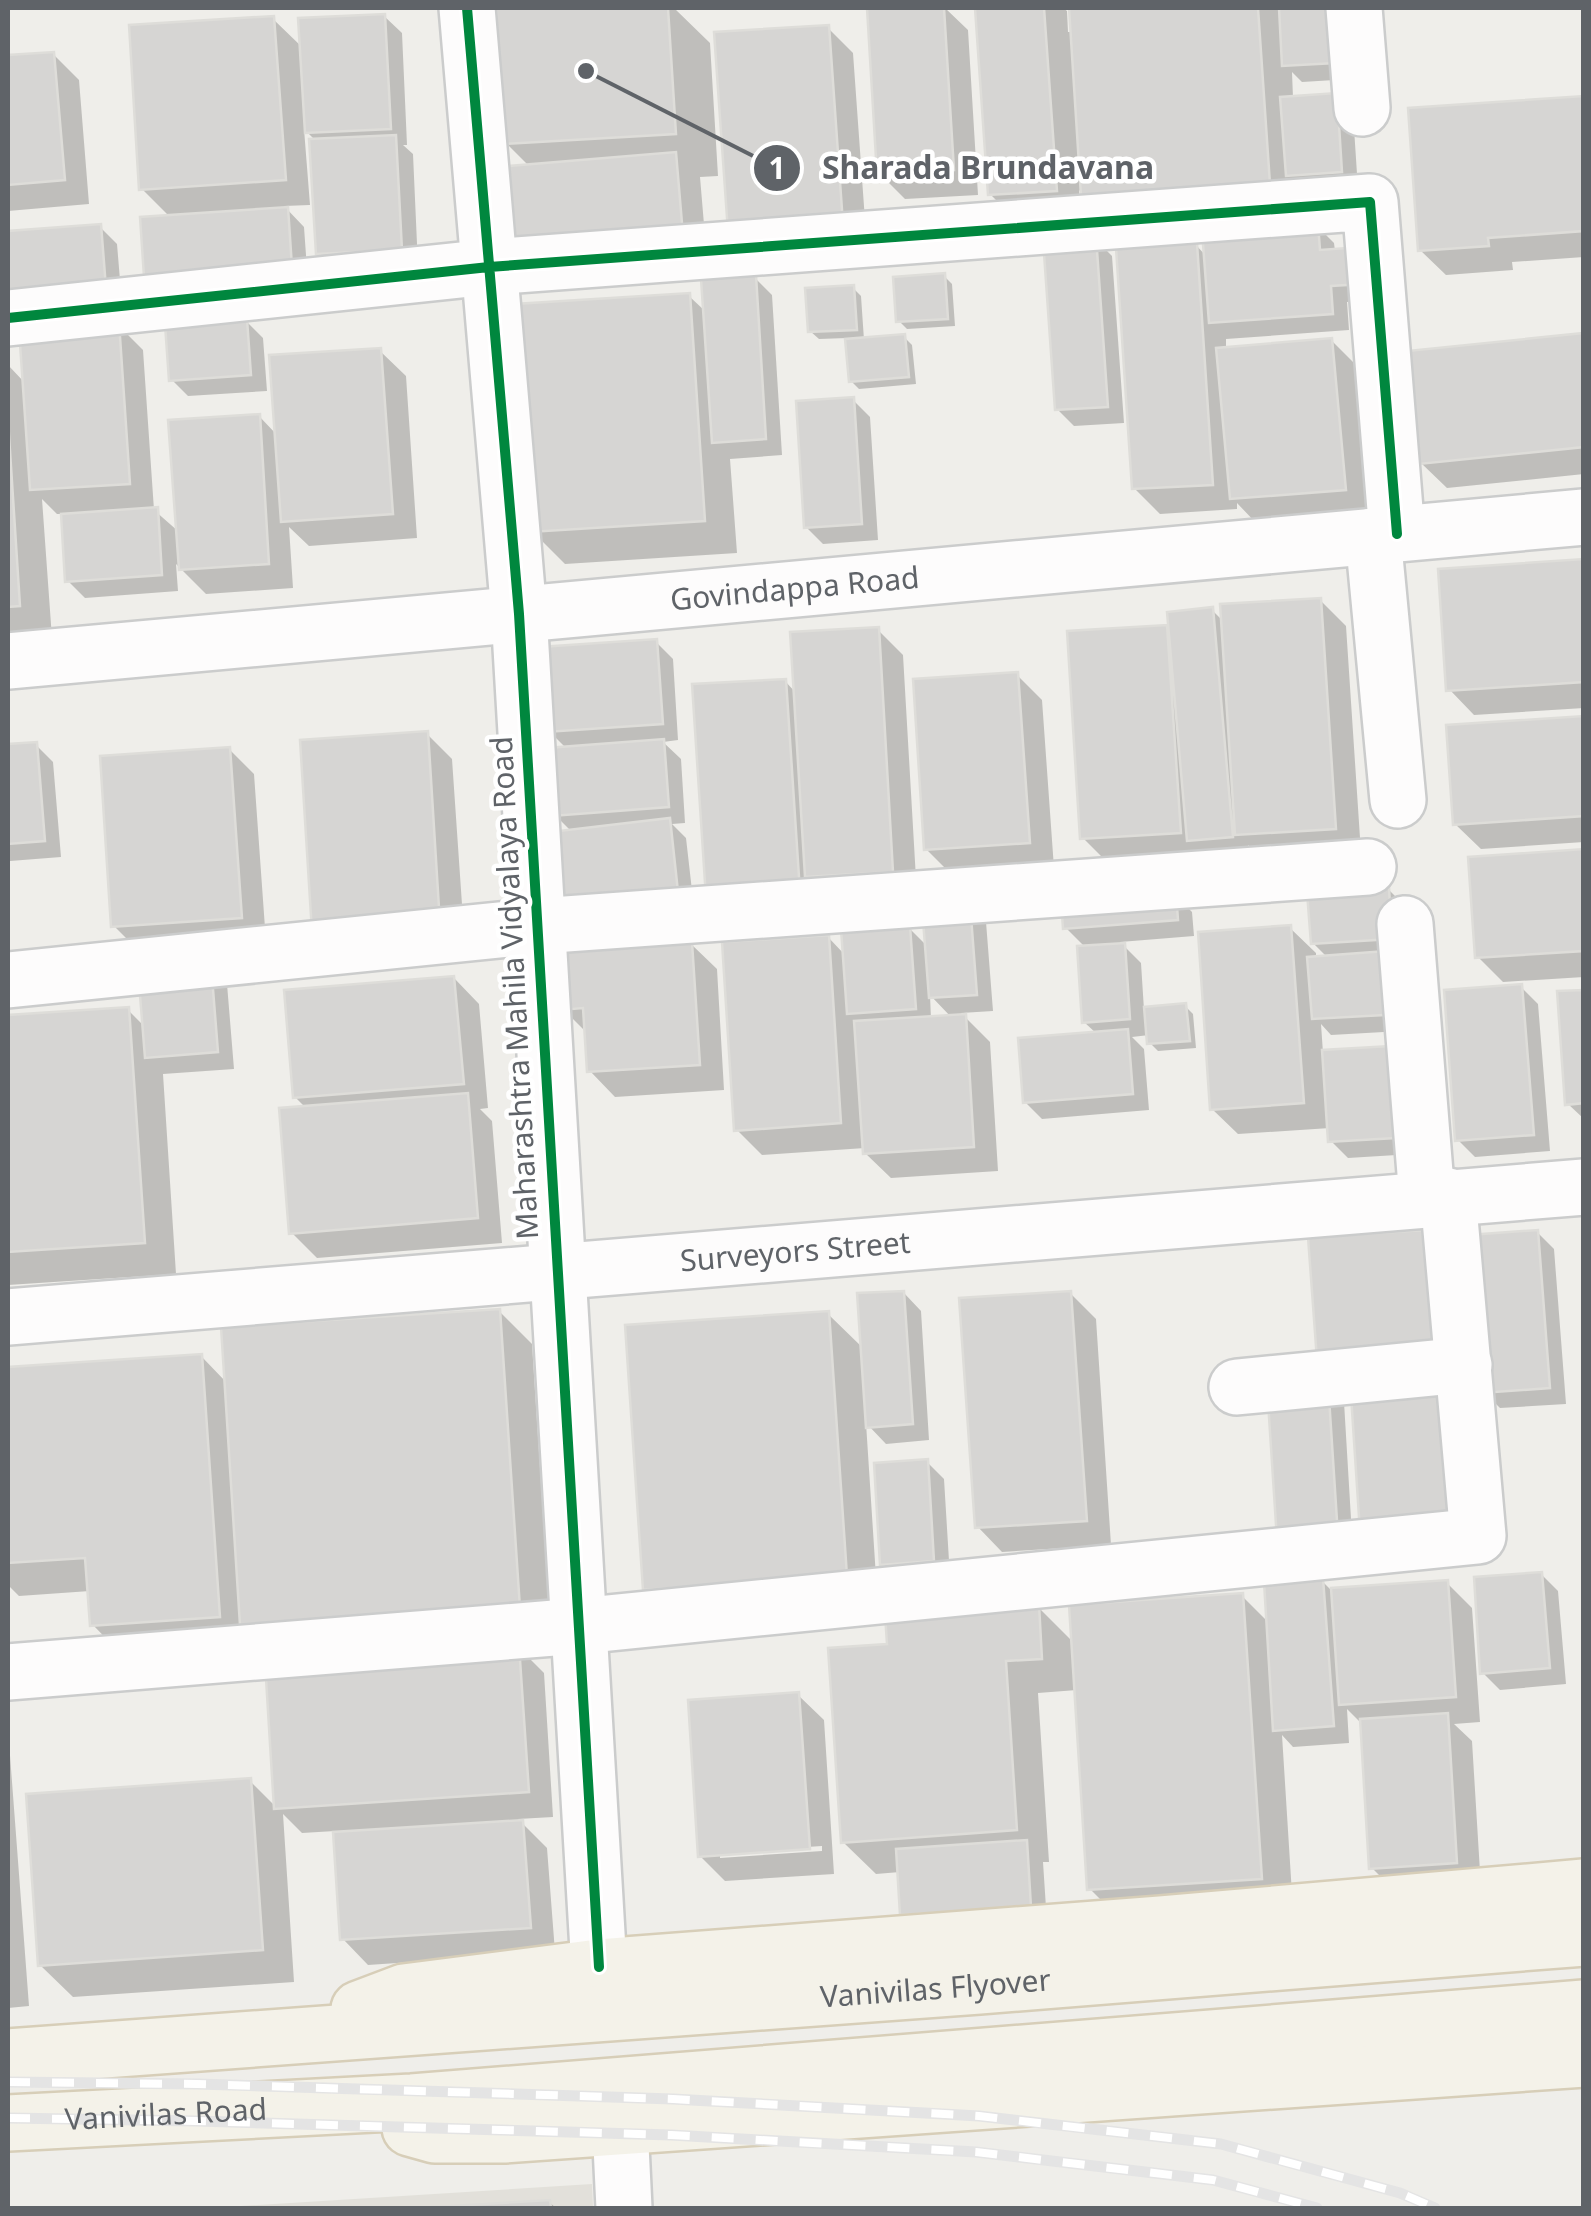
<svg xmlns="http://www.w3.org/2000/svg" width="1591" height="2216" viewBox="0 0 1591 2216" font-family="'Noto Sans',sans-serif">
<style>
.education{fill:#e2e0da}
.shadow{fill:#0003;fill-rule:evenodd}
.building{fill:#d6d5d3;stroke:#deddd9;stroke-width:2.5}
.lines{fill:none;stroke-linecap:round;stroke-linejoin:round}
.minor-casing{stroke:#cbcccc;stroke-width:60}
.major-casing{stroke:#d7ceb8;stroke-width:60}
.minor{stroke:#fdfcfc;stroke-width:55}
.major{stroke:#f4f2e9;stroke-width:55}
.rail-casing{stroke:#e4e4e4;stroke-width:11}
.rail{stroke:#fff;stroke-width:8;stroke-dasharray:22;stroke-linecap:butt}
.cycleway-casing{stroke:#fff;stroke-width:16}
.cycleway{stroke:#00873e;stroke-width:10}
.labels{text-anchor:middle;stroke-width:9;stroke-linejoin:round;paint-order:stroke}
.street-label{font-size:30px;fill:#5f6368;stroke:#fff}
.leader{fill:none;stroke:#5f6368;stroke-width:4}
.callout-dot{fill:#5f6368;stroke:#fff;stroke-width:4}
.mark-label{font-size:30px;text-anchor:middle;font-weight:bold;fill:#fff}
.callout-label{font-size:32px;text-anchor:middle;font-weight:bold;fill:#5f6368;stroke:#fff;stroke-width:9;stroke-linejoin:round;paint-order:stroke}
</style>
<rect width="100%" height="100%" fill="#efeeea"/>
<path class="education" d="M592,2184l1,24h-384z"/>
<path class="shadow" d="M529,8h145l36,35 8,133 -18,1 7,83 -177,-93 -24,-24 -8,-134z
M900,8h45l23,22 10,165 -73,4 -25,-25 -11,-164z
M978,8h85l4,3 1,21h5l-2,-24h275l5,71 -49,3 -10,-10 1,26 60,15 5,76 -242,38 -37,-37 2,25 -65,5 -26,-26z
M384,16l18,17 5,112h-4l10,9 5,112 -83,4 -17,-17 -2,-112 -12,-12 6,76 -26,1 20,21 4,56 -138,-66 -28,-28 131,-170 30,29z
M828,28l25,25 14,195 -112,8z
M53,54l26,26 10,124 -81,7v-153z
M1584,99v158l-72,5 1,8 -67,5 -26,-25z
M1317,226l17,17 1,8 44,49 -32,2 2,28 -123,9v10l106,-8 25,25 13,148 -113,10 -20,-21v6l-77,5 -26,-26 62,-243 10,11z
M100,227l17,17 5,60 -114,9v-79z
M1095,239l17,17 12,167 -50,3 -17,-17z
M944,276l8,8 3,42 -48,3 -8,-8z
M755,278l17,17 10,160 -52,4 7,94 -172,11 -33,-33 157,-235 17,16z
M853,288l8,8 3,44 40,-3 8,8 4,39 -57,5 -8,-8 -4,-43 -28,1 -9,-8z
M246,321l17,17 4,53 -79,5 -17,-17z
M118,325l25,25 11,160 25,22 80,-116 18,19 103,-84 26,25 11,162 -108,8 -20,-19 4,61 -87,6 -30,-30 2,27 -93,7 -17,-17 -5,-67h-6l-15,-15 10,139 -44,2v-275l17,18z
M1584,335v139l-137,14 -26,-25z
M853,400l17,17 8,123 -55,4 -17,-17z
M1584,562v146l-110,7 -25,-26z
M1320,600l26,26 15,227 -98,6 -15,-14 1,8 -141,10 -25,-25 83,-211 5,4 41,-21 11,11z
M878,630l25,25 14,241 -183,27 51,-242 11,12z
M656,642l17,17 5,81 -15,2 18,17 4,64 -13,1 14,14 9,79 -123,-85 -17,-17 12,-66 -18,-18z
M1017,675l25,25 12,168 -102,7 -26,-26z
M1584,718v124l-103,7 -26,-25z
M427,734l25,25 13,189 -125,8z
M36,745l17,17 8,95 -51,4 -2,-114z
M229,749l25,25 12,168 -127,9 -25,-25z
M1584,852v125l-81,5 -25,-25z
M1388,889l17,17 14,124 -88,5 -10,-11 2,29 106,100 -81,5 -17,-17 -1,-13 -92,6 -26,-25 78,-181 26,25v6l12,-1 -15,-15z
M1175,895l17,17 2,24 -74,6 21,21 3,47 41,-4 8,8 3,34 -38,3 -8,-8 -1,-8 -17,2 12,12 5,61 -107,9 -17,-17 72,-68 -13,-12 2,-74 -20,-20z
M969,905l17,17 7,89 -32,2 29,29 8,129 -107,7 -26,-25v-5l-103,7 -25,-25 91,-193 17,18 64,-27 18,18zM930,995l22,23 -21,1z
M691,944l26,25 7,121 -109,7 -25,-26 -3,-38 -24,-24z
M141,972l86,12 7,85 -71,5 13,200 -168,11v-267l120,-8 18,18z
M454,978l25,26 9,104 -8,1 12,12 10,122 -185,15 -25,-25 14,-125 -11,-11z
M1521,987l17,17 12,147 -75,6 -17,-17z
M1584,992v127l-17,-16z
M1537,1232l17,17 12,155 -66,4 -17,-17z
M904,1293l17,18 8,129 -43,4 -20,-21 12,185 -201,13 -32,-33 183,-274 36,35z
M1070,1293l26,26 15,226 -109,7 -25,-26z
M499,1311l33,33 20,310 -25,2 17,17 9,144 -35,2 29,29 8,104 -187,13 -25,-26 -8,-108 -33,2 -19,-19 11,168 -221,15 -33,-32 210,-184 26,26 -9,-143 -142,-6 -32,-33 -3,-34 -71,5 -11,-11v-216l194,-12 24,25z
M1269,1389l75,13 9,150 -56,4z
M927,1462l17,17 6,98 -50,4 -17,-17z
M1541,1574l17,17 8,93 -66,6 -17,-17z
M1322,1581l10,10 115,-8 25,25 8,114 -26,2 18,17 9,147 -84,5 -25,-25 -9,-143 -16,-16 2,34 -56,4 -11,-12 11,175 -171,11 -32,-32 -13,-199 -39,3 11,169h-6l4,61 -128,8 -17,-17 -2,-42 -24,2 -33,-32 47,-196 148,-39 36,36 168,-47 27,27z
M798,1695l26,25 10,154 -109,7 -25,-25zM822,1846v5l-102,7v-5z
M8,1729l21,277 -21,2z
M549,2202l7,6h-99z"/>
<path class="building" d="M496,8h172l8,126 -173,10z
M867,8h77l10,162 -77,5z
M975,8h69l13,183 -69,4z
M1069,8h189l12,176 -189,12z
M1279,8h52l4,55 -53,3z
M385,14l6,115 -86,4 -7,-115z
M274,16l12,164 -147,10 -10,-165z
M829,25l14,199 -115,8 -14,-200z
M54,52l11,128 -57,5v-130z
M1337,93l5,79 -56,4 -6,-79z
M1584,96v135l-96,7 1,8 -71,5 -10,-143z
M396,135l6,115 -86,4 -7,-115z
M676,152l7,83 -167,15 -7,-84z
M288,207l4,60 -148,10 -4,-60z
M1318,223l2,27 41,-3 2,37 -32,2 2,28 -124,9 -7,-92z
M101,224l5,64 -98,8v-65z
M1096,236l12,171 -53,3 -12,-171z
M1197,243l16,242 -81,4 -16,-241z
M945,273l3,46 -52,3 -3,-45z
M756,275l10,164 -54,4 -11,-164z
M854,285l3,45 -49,2 -3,-44z
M690,293l15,228 -175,11 -15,-228z
M247,319l4,56 -82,6 -4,-57z
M119,322l11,162 -100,6 -11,-161z
M1584,333v114l-165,17 -12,-113z
M905,334l4,43 -60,5 -4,-43z
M1332,338l14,152 -116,9 -14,-151z
M381,348l12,166 -112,8 -12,-167z
M854,397l8,127 -58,4 -8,-127z
M260,414l9,150 -90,6 -11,-150z
M8,420l12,186 -12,1z
M158,507l4,68 -97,7 -4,-68z
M1584,559v123l-138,9 -8,-122z
M1321,598l15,231 -101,6 -15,-231z
M1213,607l20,230 -46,4 -20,-229z
M1167,625l14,208 -101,6 -13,-208z
M879,627l14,245 -88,5 -15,-245z
M657,639l6,85 -117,8 -6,-85z
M1018,672l12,171 -106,7 -11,-171z
M786,679l14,213 -94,6 -14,-214z
M1584,716v100l-131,9 -7,-100z
M428,731l12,193 -128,8 -12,-192z
M664,739l5,68 -117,9 -5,-68z
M37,742l8,99 -37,3v-100z
M230,747l12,171 -131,9 -11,-171z
M670,818l9,83 -120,13 -9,-82z
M1584,849v102l-109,7 -7,-101z
M1389,887l3,52 -81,5 -4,-52z
M1176,892l2,28 -115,9 -2,-29z
M970,903l7,92 -48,3 -7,-91z
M1291,925l13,178 -94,7 -12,-178z
M910,926l6,83 -69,5 -6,-85z
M829,935l12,188 -107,8 -12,-189z
M692,942l8,123 -113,7 -4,-64 -22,2 -5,-60z
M1125,943l5,76 -48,4 -5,-77z
M1399,950l4,64 -91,5 -5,-62z
M211,964l7,88 -73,6 -7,-88z
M454,976l10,108 -171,14 -9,-108z
M1522,984l12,151 -79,6 -11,-151z
M1584,990v113l-19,2 -8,-114z
M1186,1003l4,38 -43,3 -3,-37z
M129,1007l16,236 -137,9v-237z
M966,1014l8,133 -111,7 -9,-133z
M1128,1029l5,65 -110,9 -5,-65z
M1408,1045l5,92 -85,5 -6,-92z
M468,1093l10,125 -189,16 -10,-126z
M1443,1229l9,122 -135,9 -9,-123z
M1538,1230l12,158 -69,5 -12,-158z
M904,1291l9,133 -47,4 -9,-135z
M1071,1291l16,230 -112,7 -16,-230z
M500,1309l21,314 -280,18 -20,-314z
M829,1311l18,265 -204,14 -18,-265z
M202,1354l18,263 -130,9 -5,-68 -77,5v-196z
M1447,1374l10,152 -97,6 -10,-152z
M1328,1382l10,154 -61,4 -10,-154z
M928,1459l6,102 -54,4 -6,-102z
M1542,1572l8,96 -70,6 -6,-97z
M1323,1578l11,148 -61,5 -9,-149z
M1448,1580l8,117 -117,8 -8,-117z
M1243,1593l19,286 -175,11 -18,-285z
M1039,1604l3,55 -36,2 11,169 -176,13 -13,-195 59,-4 -2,-30z
M519,1645l10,147 -255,17 -9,-147z
M799,1692l11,157 -112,8 -10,-157z
M1448,1713l9,150 -88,6 -9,-150z
M251,1778l12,172 -225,16 -12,-172z
M523,1820l8,108 -191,12 -7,-108z
M1027,1840l4,67 -131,8 -4,-66z
M550,2200l1,8h-133z"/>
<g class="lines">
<defs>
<g id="minor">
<path d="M467,8l52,606 80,1353"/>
<path d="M1354,8l8,100"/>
<path d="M8,318l481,-51 881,-65 27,332"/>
<path d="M1373,536l25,264"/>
<path id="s1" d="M8,661l1576,-144"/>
<path d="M1405,924l22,274"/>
<path d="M8,980l530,-54 830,-59"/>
<path id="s2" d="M8,1317l1576,-130"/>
<path d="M1237,1387l227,-22"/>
<path d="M8,1672l571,-46 899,-90 -30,-340"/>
<path d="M620,2125l4,83"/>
</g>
<g id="major">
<path d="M359,2009l45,-17 195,-25 562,-43 423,-37"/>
<path id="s3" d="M8,2057l971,-71 605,-48"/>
<path id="s4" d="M8,2123l404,-21 1172,-94"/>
<path d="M410,2128l25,7h69l1080,-76"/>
</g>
</defs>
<use href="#minor" class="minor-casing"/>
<use href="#major" class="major-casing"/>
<use href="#minor" class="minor"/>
<use href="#major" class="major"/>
<defs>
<path id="rail" d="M8,2082l189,2 476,15 306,17 242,28 179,49 35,15
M8,2118l188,3 475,14 305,17 237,28 104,28"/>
</defs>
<use href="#rail" class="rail-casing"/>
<use href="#rail" class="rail"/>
<defs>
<path id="cycleway" d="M467,8l52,606 80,1353
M8,318l481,-51 881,-65 27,332"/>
</defs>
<use href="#cycleway" class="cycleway-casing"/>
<use href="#cycleway" class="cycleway"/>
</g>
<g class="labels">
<g class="street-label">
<text dy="10" stroke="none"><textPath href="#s1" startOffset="790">Govindappa Road</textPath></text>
<text transform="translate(515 988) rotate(-93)" y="10">Maharashtra Mahila Vidyalaya Road</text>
<text dy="10" stroke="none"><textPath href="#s2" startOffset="790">Surveyors Street</textPath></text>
<text dy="10" stroke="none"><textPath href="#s3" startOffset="930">Vanivilas Flyover</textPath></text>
<text dy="10" stroke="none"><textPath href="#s4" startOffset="158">Vanivilas Road</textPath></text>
</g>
</g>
<path class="leader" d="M586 71L777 168"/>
<g class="callout-dot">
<circle cx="586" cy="71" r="10"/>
<circle cx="777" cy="168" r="25"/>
</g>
<g class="mark-label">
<text x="777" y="179">1</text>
</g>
<g class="callout-label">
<text x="988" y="179">Sharada Brundavana</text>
</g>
<rect width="1591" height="2216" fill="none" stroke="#5f6368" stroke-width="20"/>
</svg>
